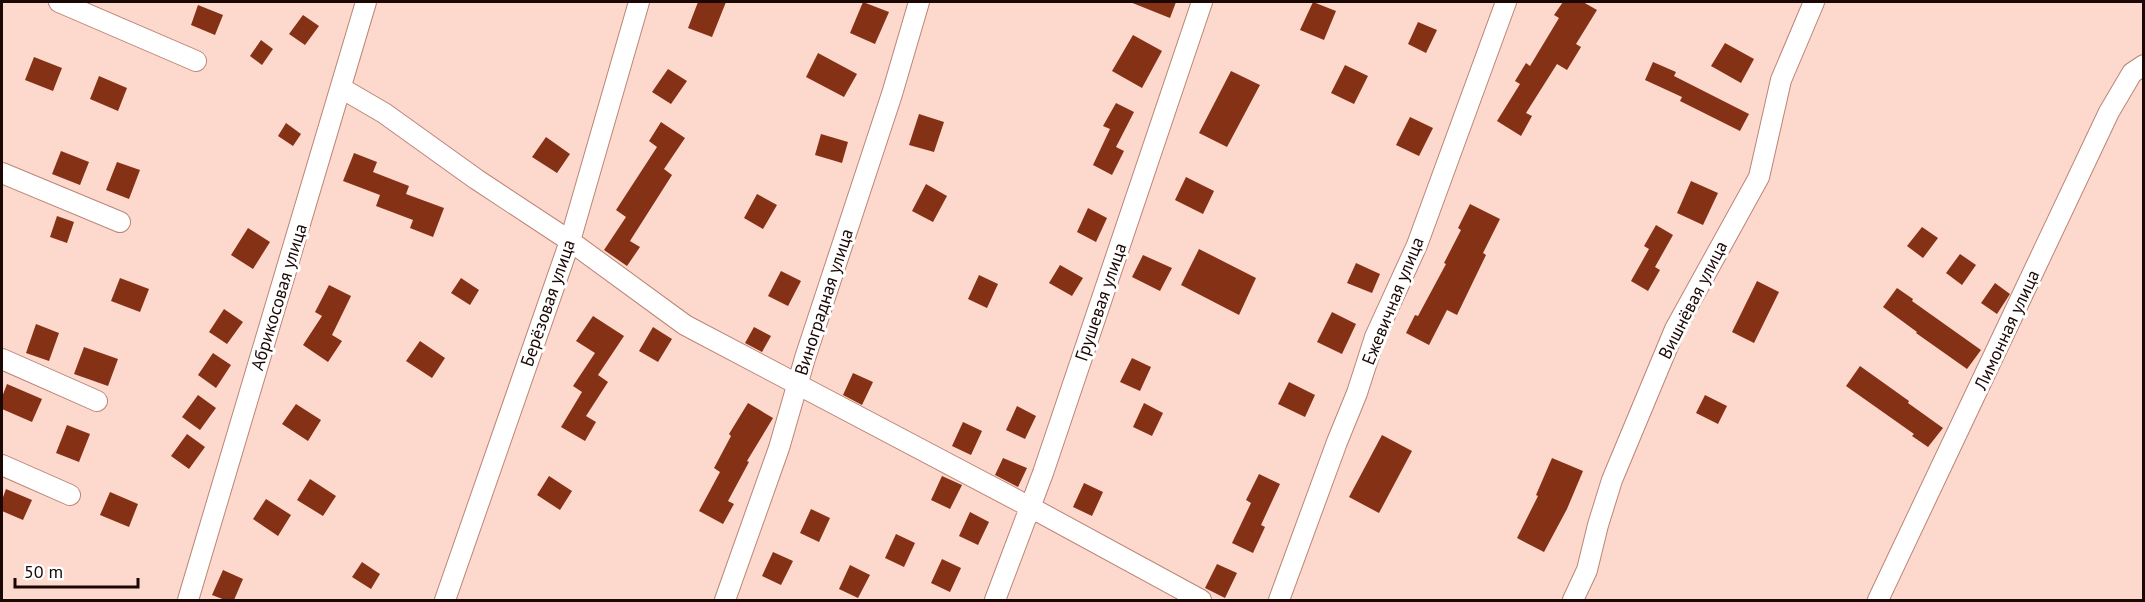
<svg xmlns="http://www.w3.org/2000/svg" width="2145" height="602" viewBox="0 0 2145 602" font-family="'PT Sans',sans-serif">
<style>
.building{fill:#853116}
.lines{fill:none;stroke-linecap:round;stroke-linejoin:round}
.minor-casing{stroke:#bc8575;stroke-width:22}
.minor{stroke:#fff;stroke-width:20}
.labels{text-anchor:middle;stroke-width:6;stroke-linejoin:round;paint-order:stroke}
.street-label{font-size:18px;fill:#1b0804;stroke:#fff}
</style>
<rect width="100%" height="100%" fill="#fcd8cd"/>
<path class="building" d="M698,2h28l-14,35 -24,-9z
M863,2l26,10 -14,32 -25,-11z
M1130,2h46l-6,16z
M1313,2l23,9 -12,29 -24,-10z
M1563,2h20l14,8 -21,34 5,3 -14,23 -10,-6 -31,49 6,3 -11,20 -24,-15 23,-37 -5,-3 11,-18 4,3 29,-48 -5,-3z
M198,5l25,10 -8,20 -24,-10z
M303,15l16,11 -14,19 -16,-11z
M1418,22l19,8 -11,23 -18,-9z
M1133,35l29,16 -20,37 -30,-17z
M261,40l12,9 -11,16 -12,-9z
M1725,43l29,16 -13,24 -30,-17z
M818,53l39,21 -13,23 -38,-20z
M34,57l28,11 -9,23 -28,-11z
M1653,62l23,10 -2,4 75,38 -9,17 -60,-30 2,-4 -37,-17z
M1345,65l23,11 -14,28 -23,-11z
M668,69l19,12 -16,23 -19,-12z
M1231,71l29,14 -33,62 -28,-14z
M99,76l28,12 -9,23 -28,-12z
M1116,103l18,9 -18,35 8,4 -12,24 -19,-10 17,-36 -7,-3z
M919,114l25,8 -10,30 -25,-7z
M1410,117l23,11 -14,28 -23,-11z
M661,122l24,16 -21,31 8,6 -42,66 10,6 -13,19 -23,-16 22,-33 -10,-7 41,-63 -8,-6z
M286,123l15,11 -8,12 -15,-10z
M821,134l27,8 -6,21 -27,-8z
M546,137l24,17 -13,19 -25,-16z
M61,151l28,11 -9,23 -28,-11z
M354,153l23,9 -4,10 36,14 -3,8 38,14 -11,29 -23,-9 3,-8 -37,-14 4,-11 -37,-14z
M117,162l23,8 -11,29 -23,-9z
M1186,177l28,14 -11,23 -28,-14z
M1691,181l27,12 -15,32 -26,-12z
M926,184l21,12 -14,26 -21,-11z
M757,194l20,11 -14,24 -19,-11z
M1470,204l30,15 -17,34 3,2 -29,60 -10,-5 -18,35 -23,-12 9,-18 3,1 28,-52 -2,-1 17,-33 -3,-2z
M1088,208l19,10 -11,24 -19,-10z
M57,216l17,6 -7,21 -17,-6z
M1656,225l17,10 -18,32 5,3 -12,21 -17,-10 18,-32 -5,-3z
M1922,227l16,11 -15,20 -16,-12z
M248,228l22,14 -17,27 -22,-14z
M1199,249l57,29 -17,37 -58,-30z
M1960,254l16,11 -14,20 -16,-12z
M1143,255l29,13 -12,23 -28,-14z
M1356,263l24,11 -8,19 -25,-10z
M1060,265l23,13 -11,18 -23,-13z
M781,271l20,10 -13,25 -20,-10z
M979,275l19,9 -11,24 -19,-9z
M120,278l29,11 -9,23 -29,-11z
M461,278l18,12 -9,15 -19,-12z
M1757,281l22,11 -25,51 -22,-11z
M1995,283l15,11 -13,20 -16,-11z
M329,285l22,11 -19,39 10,6 -14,21 -25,-17 19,-29 -7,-4z
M1897,288l16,11 -1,2 69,49 -14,19 -51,-36 1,-1 -34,-25z
M224,309l19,13 -16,22 -18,-12z
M1332,312l24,12 -14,30 -25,-12z
M593,316l31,20 -26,39 10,7 -22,34 10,6 -11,19 -24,-14 21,-35 -9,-6 22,-33 -19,-12z
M36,324l23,9 -10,28 -23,-8z
M653,327l19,12 -14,23 -19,-11z
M754,327l17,9 -9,16 -17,-9z
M420,341l25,17 -13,20 -26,-17z
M84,347l34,12 -10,27 -34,-12z
M213,353l18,12 -15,23 -18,-13z
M1132,358l19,9 -11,24 -20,-9z
M1860,366l49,35 -1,2 35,25 -15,19 -16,-11 2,-2 -68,-48z
M853,373l20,9 -11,23 -19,-10z
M1289,382l26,13 -10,22 -27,-13z
M7,384l35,15 -10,23 -30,-13v-12z
M198,395l18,13 -16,22 -18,-13z
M1705,395l22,11 -9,18 -22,-11z
M748,403l25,15 -26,43 2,1 -21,39 6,3 -11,20 -24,-13 21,-39 -6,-4 17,-32 -2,-2z
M1144,403l19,10 -11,23 -19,-9z
M296,404l25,16 -13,21 -26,-17z
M1017,406l19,10 -11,23 -19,-9z
M963,422l19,9 -11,24 -19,-9z
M67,425l23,9 -11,28 -23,-9z
M187,434l18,13 -16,22 -18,-13z
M1382,435l30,16 -33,62 -30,-16z
M1003,458l24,10 -9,19 -23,-12z
M1552,458l31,13 -16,38 -23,43 -27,-14 21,-42 -2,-1z
M1259,474l21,10 -19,41 4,2 -12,26 -21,-10 19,-40 -5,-3z
M549,476l23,15 -12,19 -23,-15z
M942,476l20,9 -12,24 -19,-9z
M310,479l26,17 -13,20 -26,-16z
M1084,483l19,9 -11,24 -19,-9z
M6,489l26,11 -9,20 -21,-9v-11z
M110,492l28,12 -9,23 -29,-12z
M266,499l25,16 -13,21 -25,-17z
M811,509l19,9 -11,24 -19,-9z
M970,512l19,10 -11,23 -19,-9z
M896,534l19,9 -11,24 -19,-9z
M773,552l20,9 -12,24 -19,-9z
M942,559l19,9 -11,24 -19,-9z
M362,562l18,12 -9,15 -19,-12z
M1217,564l20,9 -12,25 -20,-10z
M850,565l20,10 -12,23 -19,-9z
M223,570l20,9 -9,21h-9l-13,-5z"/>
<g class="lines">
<defs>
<path id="minor" d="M59,2l137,59
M341,88l43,25 92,66 94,62 115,84 345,182 171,93
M2,173l118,49
M2,359l95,42
M2,465l68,30
M188,600l178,-598
M445,600l125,-359 69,-239
M725,600l54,-152 26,-90 87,-264 27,-92
M995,600l48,-127 159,-471
M1279,600l58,-158 20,-49 18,-56 42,-92 89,-243
M1573,600l14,-30 11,-45 14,-45 63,-151 84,-152 22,-97 33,-78
M1878,600l231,-488 23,-39 12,-8"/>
</defs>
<use href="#minor" class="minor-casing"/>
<use href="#minor" class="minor"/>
</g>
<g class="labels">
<g class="street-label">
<text transform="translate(279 297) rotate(-73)" y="6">Абрикосовая улица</text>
<text transform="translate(1693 300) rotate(-63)" y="6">Вишнёвая улица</text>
<text transform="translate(1393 301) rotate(-68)" y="6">Ежевичная улица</text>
<text transform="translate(824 302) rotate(-72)" y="6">Виноградная улица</text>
<text transform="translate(1101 302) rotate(-71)" y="6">Грушевая улица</text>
<text transform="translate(548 303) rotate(-71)" y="6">Берёзовая улица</text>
<text transform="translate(2007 330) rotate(-65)" y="6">Лимонная улица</text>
</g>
</g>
<rect width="2145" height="602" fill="none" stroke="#1b0804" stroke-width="6"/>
<path d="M15 578v9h123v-9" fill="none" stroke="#1b0804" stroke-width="3"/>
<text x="24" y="578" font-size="18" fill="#1b0804" stroke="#ffffff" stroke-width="4.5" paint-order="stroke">50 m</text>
</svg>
